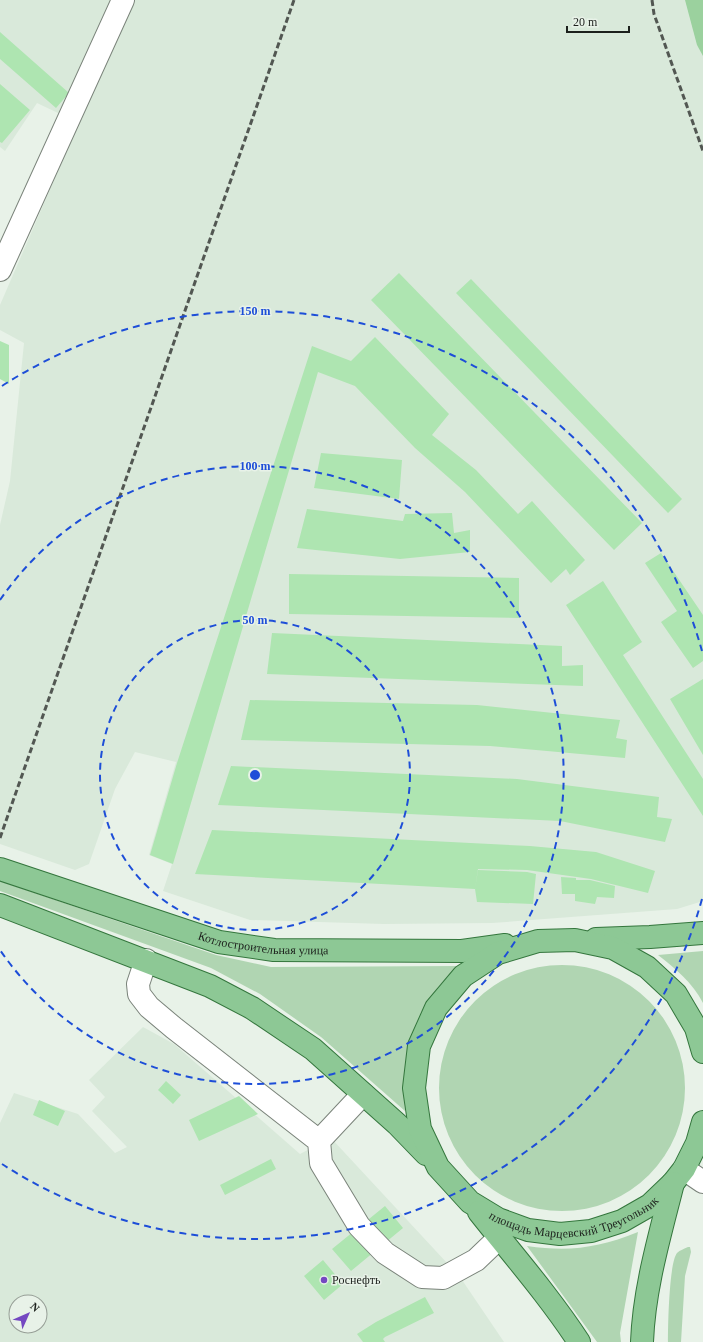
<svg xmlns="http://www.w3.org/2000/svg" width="703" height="1342" viewBox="0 0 703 1342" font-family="'Times New Roman',serif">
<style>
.built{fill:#d9e9da;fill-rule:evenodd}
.green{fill:#b0d5b2}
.forest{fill:#9bd19e}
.building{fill:#aee5b1}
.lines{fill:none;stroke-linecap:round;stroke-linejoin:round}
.minor-casing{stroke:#7a837a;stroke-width:24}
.major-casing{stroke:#34763d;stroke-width:24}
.minor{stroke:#fff;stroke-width:22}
.major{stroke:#8dc895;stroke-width:22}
.rail{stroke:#525752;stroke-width:3;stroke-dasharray:6 3;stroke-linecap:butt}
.ring{fill:none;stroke:#1d4ed8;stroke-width:2;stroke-dasharray:7 5}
.poi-dot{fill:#7448c1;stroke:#e8f2e8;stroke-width:1.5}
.labels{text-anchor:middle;stroke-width:3;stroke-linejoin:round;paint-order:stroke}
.street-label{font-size:12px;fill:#1c201c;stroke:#e8f2e8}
.poi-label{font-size:12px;fill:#1c201c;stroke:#e8f2e8;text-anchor:start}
.centre{fill:#1d4ed8;stroke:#e8f2e8;stroke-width:2}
.ring-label{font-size:12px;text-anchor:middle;font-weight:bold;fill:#1d4ed8;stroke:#e8f2e8;stroke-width:3;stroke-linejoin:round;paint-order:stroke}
</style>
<rect width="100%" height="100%" fill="#e8f2e8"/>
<path class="built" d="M0,0h703v901l-26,8 -185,14 -108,1 -134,-4 -87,-29 9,-27 -23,-9 27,-93 -41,-10 -20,37 -26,75 -14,6 -75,-26v-319l10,-44 14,-138 -24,-13v-25l86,-199 -9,-8 -19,15 -21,-10 -32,48 -5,-4z
M143,1027l31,17 126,110 31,-16 129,139 44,65h-504v-219l14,-30 64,21 37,39 12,-6 -35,-36 13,-14 -16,-17zM16,1302h24v24h-24z"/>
<path class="green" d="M0,881l216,74 55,12 187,-1c-6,7 -13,13 -19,20 -30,40 -36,76 -34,125l-84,-74 -61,-43 -49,-26 -211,-77z
M703,951v52c-10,-20 -28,-35 -45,-48z
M439 1088a123 123 0 1 1 246 0a123 123 0 1 1-246 0Z
M638,1232l-18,101 1,9h-24l-70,-96c43,6 71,2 111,-14z
M688,1247h2l1,5 -6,24 -4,66h-13c0,-15 1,-79 9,-89 3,-3 7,-4 11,-6z"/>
<path class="forest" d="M685,0h18v56l-6,-11z"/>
<path class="building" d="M0,32l69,61 -13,15 -56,-49z
M0,84l30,26 -28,33 -2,-1z
M399,273l243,250 -28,27 -243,-250z
M471,279l211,220 -14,14 -212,-220z
M375,337l74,77 -17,21 44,35 42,44 14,-13 53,59 -15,15 -4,-6 -15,14 -86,-91 -50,-44 -60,-62 -37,-14 -145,492 -23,-9 27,-92 135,-417 39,15z
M0,341l9,4v39l-9,-5z
M321,453l81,7 -3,39 -85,-11z
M307,509l96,12 2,-7 47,-1 2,20 16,-3v22l-70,7 -103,-11z
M661,553l42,62v46l-10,7 -32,-46 16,-11 -32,-48z
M289,574l230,4v40l-230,-4z
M603,581l39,61 -19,13 80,124v37l-137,-211z
M272,633l290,13v20l21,-1v21l-316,-12z
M703,679v76l-33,-56z
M250,700l227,5 143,15 -4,18 11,2 -2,18 -135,-12 -249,-6z
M231,766l286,13 142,18 -2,20 15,2 -7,23 -105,-21 -342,-16z
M212,830l318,16 66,6 59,19 -7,22 -57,-14 -64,-9 -49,-1 -3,20 -280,-15z
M478,870l49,2 9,2 -3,30 -56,-2 -2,-13z
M561,877l15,1v2h14l25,6 -1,12 -17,-1 -2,7 -20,-3v-7h-13z
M166,1081l15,14 -8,9 -15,-14z
M239,1096l19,18 -59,27 -10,-21z
M39,1100l26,11 -7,15 -25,-11z
M271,1159l5,10 -51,26 -5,-10z
M385,1206l18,22 -52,43 -19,-22z
M323,1260l20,24 -19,16 -20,-24z
M425,1297l9,16 -49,24 -2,2 2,3h-22l-6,-8 19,-12z"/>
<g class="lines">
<defs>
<path id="minor" d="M0,270l123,-270
M146,960l-8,24 1,10 10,13 25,21 145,113
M363,1094l-44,47 2,22 38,63 26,27 37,24 21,1 33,-18 23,-22
M684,1169l19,13"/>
<g id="major">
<path id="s1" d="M0,869l219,73 55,8 188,1 43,-6"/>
<path d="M0,905l210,81 42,22 61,41 84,75 29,30"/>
<path d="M596,939l54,-2 53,-4"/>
<path id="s2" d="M703,1052l-7,-24 -20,-34 -29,-27 -34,-19 -38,-8 -37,1 -40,12 -35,23 -27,32 -17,38 -5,42 6,41 18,38 32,35 28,17 30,11 32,4 31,-3 31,-10 28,-16 23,-22 11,-14 13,-26 6,-21"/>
<path d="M479,1212c34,43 70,84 100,130"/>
<path d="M642,1342c2,-54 18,-107 31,-159"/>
</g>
</defs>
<use href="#minor" class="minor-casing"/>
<use href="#major" class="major-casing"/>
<use href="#minor" class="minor"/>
<use href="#major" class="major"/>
<path class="rail" d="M652,0l2,14 49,137
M0,838l294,-838"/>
</g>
<g class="ring">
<circle cx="255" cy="775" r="155"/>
<path d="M0 600A309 309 0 1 1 0 950"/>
<path d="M702 899A464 464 0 0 1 2 1164M2 386A464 464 0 0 1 702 651"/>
</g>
<circle class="poi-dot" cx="324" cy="1280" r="4"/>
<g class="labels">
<g class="street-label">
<text dy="4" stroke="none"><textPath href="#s1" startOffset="275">Котлостроительная улица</textPath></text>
<text dy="4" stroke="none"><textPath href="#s2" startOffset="672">площадь Марцевский Треугольник</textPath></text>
</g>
<g class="poi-label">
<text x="332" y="1284">Роснефть</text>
</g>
</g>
<circle cx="255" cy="775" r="6" class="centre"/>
<g class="ring-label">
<text x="255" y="315">150 m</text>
<text x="255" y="470">100 m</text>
<text x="255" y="624">50 m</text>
</g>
<g transform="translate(28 1314) rotate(45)"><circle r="19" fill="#e8f2e8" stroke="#969e96"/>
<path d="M0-3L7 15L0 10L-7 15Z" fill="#7448c1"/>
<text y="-6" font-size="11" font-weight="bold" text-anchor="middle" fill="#1c201c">N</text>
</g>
<path d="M567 26v6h62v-6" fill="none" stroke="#1c201c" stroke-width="2"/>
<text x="573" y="26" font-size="12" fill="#1c201c" stroke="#e8f2e8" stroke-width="3" paint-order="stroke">20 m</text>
</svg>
